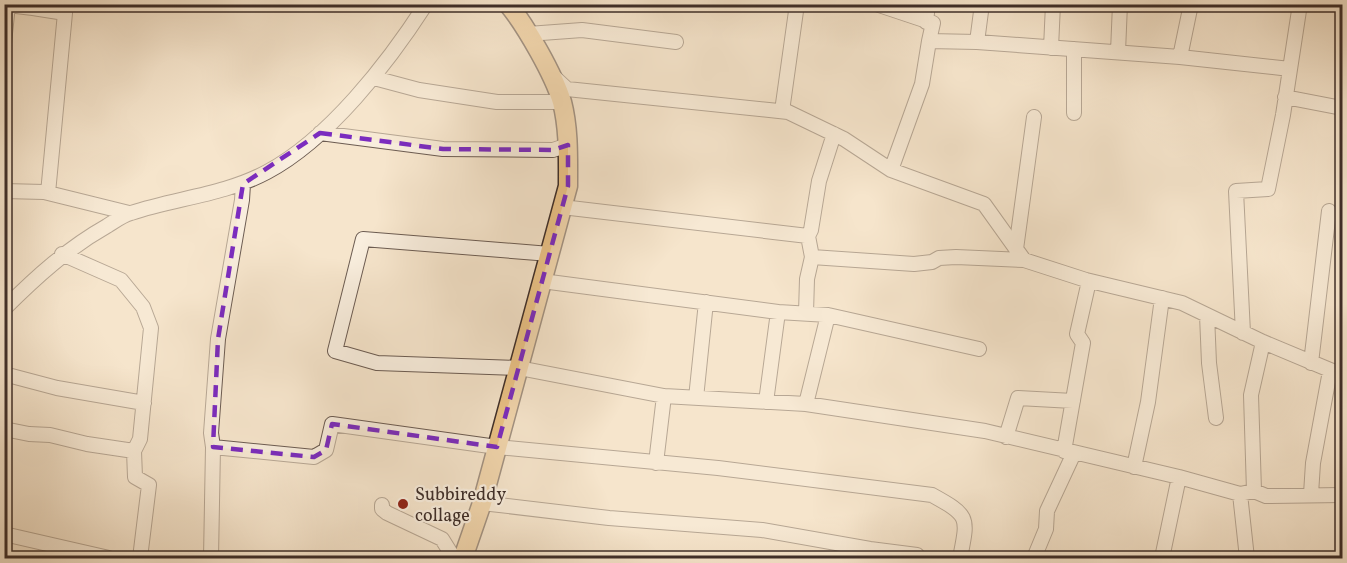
<svg xmlns="http://www.w3.org/2000/svg" width="1347" height="563" viewBox="0 0 1347 563" font-family="Vollkorn,serif">
<style>
.lines{fill:none;stroke-linecap:round;stroke-linejoin:round}
.minor-casing{stroke:#6c5c52;stroke-width:16}
.major-casing{stroke:#3e2e29;stroke-width:21}
.minor{stroke:#f9eede;stroke-width:14}
.major{stroke:#ebc286;stroke-width:18}
.marked{fill:none;stroke:#7b2cbf;stroke-width:4.5;stroke-dasharray:12 8;stroke-linejoin:round}
.poi-dot{fill:#8f2418;stroke:#f9eede;stroke-width:2}
.labels{text-anchor:middle;stroke-width:4.5;stroke-linejoin:round;paint-order:stroke}
.poi-label{font-size:18px;fill:#3e2e29;stroke:#f9eede;text-anchor:start}
</style>
<rect width="100%" height="100%" fill="#f6e5cc"/>
<filter id="stains"><feTurbulence type="fractalNoise" baseFrequency=".00333" numOctaves="4"/><feColorMatrix values="0 0 0 0 .2 0 0 0 0 .09 0 0 0 0 .02 0 0 0 .5 -.17"/></filter>
<radialGradient id="worn" r=".72"><stop offset=".6" stop-color="#630" stop-opacity="0"/><stop offset="1" stop-color="#630" stop-opacity=".3"/></radialGradient>
<g class="lines">
<defs>
<path id="minor" d="M876,4l57,19 -4,18 48,1
M982,4l-5,38 203,15 11,-53
M33,8l32,5 -17,180
M926,22l2,-18
M528,34l54,-4 94,12
M4,43l4,-38 25,3 1,-4
M1051,48l2,-44
M1118,52l2,-48
M1180,57l110,12
M553,76l14,13 221,23 56,27 47,31 93,34 40,56 62,20 96,23 81,39 79,33
M374,78l45,12 78,12h65
M1285,97l57,11
M782,111l15,-107
M1074,113v-64
M320,133l123,16 110,1 15,-5
M891,170l31,-86 7,-43
M4,191l40,1 85,21
M562,207l246,29
M1016,249l18,-132
M62,254l59,26 22,27 8,21 -11,111 -6,12 1,26 14,8 -9,73
M550,254l-187,-15 -28,112 42,12 142,5 145,28 142,8 179,27 194,46 -17,81
M812,257l102,7 18,-2 7,-4 17,-1 68,3
M542,281l236,31 50,3 151,34
M4,309c32,-32 64,-61 103,-83 8,-5 16,-11 24,-13 45,-15 93,-18 136,-41 62,-33 121,-109 159,-168
M806,313l1,-34 5,-22 -4,-21 3,-6 8,-49 15,-47
M1207,315l2,48 7,55
M1243,333l-7,-142 32,-2 15,-74 17,-111
M1311,363l18,-152
M4,374l53,14 87,15
M696,398l10,-96
M766,402l12,-90
M806,404l22,-89
M4,429l25,5 21,1 37,9 47,7
M1006,437l12,-39 55,3
M213,447l101,10 12,-7 6,-26 165,23 221,21 214,27c38,21 36,22 28,63
M1064,451l19,-108 -6,-9 12,-53
M656,463l8,-67
M1134,467l14,-65 14,-104
M1179,477l61,17 14,-3 12,5 76,-1
M1254,491l-3,-96 12,-53
M1240,494l7,64
M1311,494l2,-31 17,-92
M482,503l127,15 153,12 108,19 47,6
M382,505v4l5,4 55,26 10,16 11,2
M4,534l105,24
M211,558l2,-111 -2,-14 7,-94 24,-139 1,-16
M1034,558l12,-29 1,-18 27,-58"/>
<path id="major" d="M463,558l19,-55 86,-317c0,-28 1,-57 -6,-84 -8,-27 -36,-76 -54,-98"/>
</defs>
<use href="#minor" class="minor-casing"/>
<use href="#major" class="major-casing"/>
<use href="#minor" class="minor"/>
<use href="#major" class="major"/>
</g>
<path d="M0 0H1347V563H0ZM320,133l123,16 110,1 15,-5v41l-71,261 -165,-23 -6,26 -12,7 -101,-10 5,-108 25,-155z" fill="#f6e5cc" fill-opacity=".55" fill-rule="evenodd"/>
<path class="marked" d="M320,133l123,16 110,1 15,-5v41l-71,261 -165,-23 -6,26 -12,7 -101,-10 5,-108 25,-155z"/>
<circle class="poi-dot" cx="403" cy="504" r="6"/>
<g class="labels">
<g class="poi-label">
<text x="415" y="500">Subbireddy<tspan x="415" dy="21">collage</tspan></text>
</g>
</g>
<rect width="1347" height="563" fill="none" stroke="#f6e5cc" stroke-width="24"/>
<rect x="6" y="6" width="1335" height="551" fill="none" stroke="#3e2e29" stroke-width="3"/>
<rect x="12" y="12" width="1323" height="539" fill="none" stroke="#3e2e29" stroke-width="1.5"/>
<rect width="100%" height="100%" filter="url(#stains)"/>
<rect width="100%" height="100%" fill="url(#worn)"/>
</svg>
